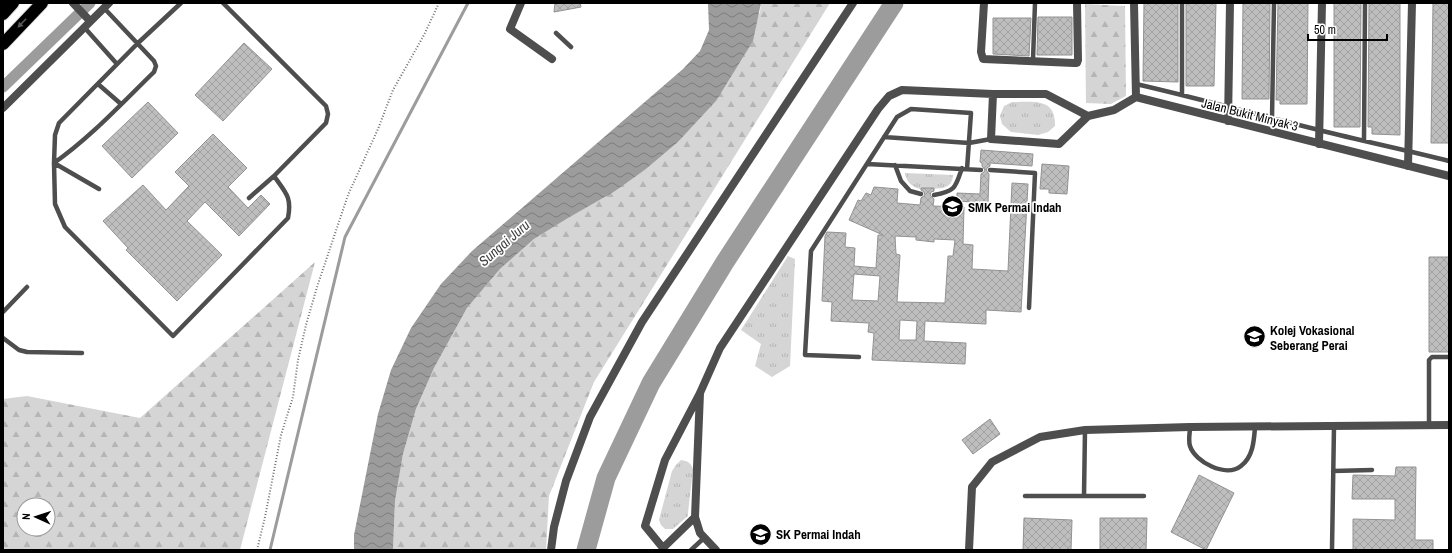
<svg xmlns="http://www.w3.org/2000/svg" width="1452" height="553" viewBox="0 0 1452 553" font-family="'Archivo Narrow',sans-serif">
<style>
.grass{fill:url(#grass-tufts)}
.forest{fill:url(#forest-firs);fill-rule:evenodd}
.water{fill:url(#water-waves)}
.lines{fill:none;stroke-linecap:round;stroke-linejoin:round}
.stream{stroke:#9c9c9c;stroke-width:3}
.canal{stroke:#9c9c9c;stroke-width:11}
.river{stroke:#9c9c9c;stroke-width:19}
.building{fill:url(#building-cross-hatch);stroke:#929292;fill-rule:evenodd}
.highway-casing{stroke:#dbdbdb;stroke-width:14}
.path{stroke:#707070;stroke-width:2;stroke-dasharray:1 2;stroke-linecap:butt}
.lane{stroke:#4e4e4e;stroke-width:4.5}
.street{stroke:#4e4e4e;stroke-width:8}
.highway{stroke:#000;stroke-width:12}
.oneway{fill:#595959}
.labels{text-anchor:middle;stroke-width:3.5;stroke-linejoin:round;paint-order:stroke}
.street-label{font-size:13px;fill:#000;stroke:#fff}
.poi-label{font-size:13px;font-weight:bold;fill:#000;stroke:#fff;text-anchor:start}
.water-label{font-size:14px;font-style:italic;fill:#3d3d3d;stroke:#fff}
</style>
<defs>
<pattern id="grass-tufts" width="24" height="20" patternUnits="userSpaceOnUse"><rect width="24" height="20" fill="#d5d5d5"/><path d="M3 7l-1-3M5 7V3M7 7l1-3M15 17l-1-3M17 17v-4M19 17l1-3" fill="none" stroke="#b5b5b5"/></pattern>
<pattern id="forest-firs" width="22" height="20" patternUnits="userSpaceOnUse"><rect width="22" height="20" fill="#d5d5d5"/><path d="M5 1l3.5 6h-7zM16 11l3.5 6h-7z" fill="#b5b5b5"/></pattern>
<pattern id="water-waves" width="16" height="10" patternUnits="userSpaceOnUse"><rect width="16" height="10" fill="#9c9c9c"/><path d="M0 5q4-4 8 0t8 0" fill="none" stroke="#7d7d7d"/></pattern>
<pattern id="building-cross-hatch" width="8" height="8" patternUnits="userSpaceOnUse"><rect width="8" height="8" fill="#bebebe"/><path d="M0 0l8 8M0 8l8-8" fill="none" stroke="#a2a2a2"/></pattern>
</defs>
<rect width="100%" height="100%" fill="#fff"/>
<path class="grass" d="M1012,102c21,0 44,-5 43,24l-7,6 -10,3 -27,-3 -9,-8 -2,-8 4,-10z
M905,173l48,2c-1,18 -20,13 -31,13l-1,1c-8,-1 -15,-7 -16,-16z
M788,256l7,3 -5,107 -18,11 -17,-11 6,-22 -20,-14z
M681,460c7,1 10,3 12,9l-5,44v3l-15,13h-8l-4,-4 -2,-5 13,-49 4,-6z"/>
<path class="forest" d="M761,3h69l-236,379 -45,114 -3,54h-153l2,-49 8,-47 13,-45 18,-41 33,-60 33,-39 34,-30 112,-70 32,-27 38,-41 44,-89z
M1085,4l40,2 1,90 -15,8 -25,-1z
M315,262l-75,288h-237v-151l24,-3 113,22zM24,505h24v24h-24z"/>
<path class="water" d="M708,3h53l-8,38 -37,60 -38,41 -32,27 -31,22 -47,27 -34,21 -34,30 -33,39 -33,60 -18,41 -13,45 -8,47 -2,49h-39v-15l24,-121 13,-44 20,-42 30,-44 31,-33 211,-182 17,-18 9,-21z"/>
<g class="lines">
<path class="stream" d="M270,550l75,-313 123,-234"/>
<path class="canal" d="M3,87l87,-84"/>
<path class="river" d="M586,550l20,-72 45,-95 74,-121 169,-259"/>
</g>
<path class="building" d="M555,3h25l1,4 -27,5z
M1144,3h34v79l-35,-1z
M1186,3h30l-2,83h-28z
M1243,3h27l-1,96h-27z
M1278,3h30l-1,101h-27v-4h-4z
M1334,3h27l-1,124h-26z
M1369,3h31v132l-28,-1v-7h-4z
M1433,3h16v140h-18z
M1038,17h34v38h-35z
M993,18h38l-2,38 -36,-2z
M244,43l28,26 -49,52 -28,-26z
M148,102l30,31 -46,45 -30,-32z
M213,134l34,34 -19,19 20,21 13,-13 9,9 -31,32 -34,-34 -18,19 35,34 -45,46 -51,-51 2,-2 -25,-27 40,-36 23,25 23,-24 -14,-14z
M981,150l52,4 -1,12 -42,-3v3l-3,2 -1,2 3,4 -1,29 -31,-2v-8l23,1 1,-20 3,-2 1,-2 -3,-4v-3l-2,-1z
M1042,164l27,2 -2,28 -18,-1v-4h-9z
M1012,183l16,1 -7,128 -35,-2v14l-61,-3 -1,20 42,2 -1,21 -93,-4 2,-27 -6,-1 1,-9 -38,-2 1,-19 -10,-1 3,-65 2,-4 19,1 -1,14 10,1 -1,18 22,2 2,-33h5l-34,-15 9,-20 3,1 5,-8 5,2 3,-8 24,2 -1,14 23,2 1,-7 4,-3 -1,-3 -3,-2v-2h13v3l-3,1 -1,3 4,4 -1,7 31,1 -1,37 10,1 -1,24 36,2zM895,236l21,1v3l18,2v-3l21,1 -2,16h-5l-3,47 -48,-1 3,-47 -4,-1zM854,274l26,2 -2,25 -26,-1zM900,320l17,1 -1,19h-17z
M1429,257h20v95h-20z
M990,419l10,15 -27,20 -11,-14z
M1396,467h20l-1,73h18v10h-80v-31l42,1v-21h-43l1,-24 42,1z
M1199,475l35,18 -28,57 -35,-18z
M1024,518l48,2 -1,30h-48z
M1100,518h47l-1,32h-46z"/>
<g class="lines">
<defs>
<path id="highway" d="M3,14l10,-11
M3,44l39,-41"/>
</defs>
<use href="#highway" class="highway-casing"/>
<path class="path" d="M257,550l8,-33 16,-82 12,-38 5,-37 8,-35 11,-38 31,-92 30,-66 15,-39 31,-55 15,-32"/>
<path class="lane" d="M181,3l-43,40 -79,80 -4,12 -1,28 1,41 10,23 108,109 115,-118c4,-21 -2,-25 -14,-42l52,-53 2,-9 -2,-8 -103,-103
M1182,3v91
M84,27l33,37
M556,33l15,14
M1033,60l2,-57
M98,84l23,20
M1136,84c61,14 122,31 183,46 43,11 87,20 130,31
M1272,118l2,-115
M884,137l85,6 22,-4
M1364,140l1,-137
M867,164l114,6
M895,165l6,16 9,10 11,3
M990,170l45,3 -6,135
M99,189l-45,-26c37,-26 68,-60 100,-91l2,-6 -2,-5 -50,-53
M934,195c22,-4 21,-7 28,-27
M249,198l25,-22
M3,312l24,-25
M3,338l16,12 8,2 55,1
M859,357l-54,-2 6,-104 86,-134 14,-8 60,4 -4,56
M1429,425v-65l3,-3h17
M1190,427c0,6 -2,13 0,19 5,16 36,32 51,20 12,-9 13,-25 14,-39
M1333,471l39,-1
M1025,496h119
M1084,496l1,-66
M691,550l13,-12
M1332,550l2,-124"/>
<path class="street" d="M73,3l17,18
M521,3l-11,26 42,30
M984,3l-3,49 2,7 91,4h3l1,-3 -1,-57
M1134,3l2,94 313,79
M993,94l-2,45 68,5 29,-28
M3,108l106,-105
M1228,121l2,-118
M1319,144l3,-141
M1408,166l4,-163
M700,393l-5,124 -32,31 -18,-22 20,-66 35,-67 20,-45 158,-239 11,-13 13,-6 91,4h53l42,22 26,-6 22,-13
M695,517l5,16 16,17
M551,550l3,-23 12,-46 24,-64 52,-95 211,-319
M969,550l3,-63 20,-25 48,-25 45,-7 105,-3 259,-2"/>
<use href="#highway" class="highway"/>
</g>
<defs><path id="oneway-solid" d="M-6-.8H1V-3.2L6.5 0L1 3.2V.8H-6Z"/></defs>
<use class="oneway" href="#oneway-solid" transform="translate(22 23) rotate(134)"/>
<defs>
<symbol id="school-disc" viewBox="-11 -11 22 22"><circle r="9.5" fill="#000" stroke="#fff"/><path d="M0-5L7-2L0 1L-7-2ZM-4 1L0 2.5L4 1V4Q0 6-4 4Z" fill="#fff"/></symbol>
<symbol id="university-disc" viewBox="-11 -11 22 22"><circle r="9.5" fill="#000" stroke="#fff"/><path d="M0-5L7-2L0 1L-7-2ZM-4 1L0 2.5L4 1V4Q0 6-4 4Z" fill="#fff"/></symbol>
</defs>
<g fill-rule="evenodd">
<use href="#school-disc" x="940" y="194" width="25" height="25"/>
<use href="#university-disc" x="1242" y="324" width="25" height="25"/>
<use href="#school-disc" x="748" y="522" width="25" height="25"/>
</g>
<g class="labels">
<g class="street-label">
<text transform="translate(1250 114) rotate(14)" y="5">Jalan Bukit Minyak 3</text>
</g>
<g class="poi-label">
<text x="968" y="212">SMK Permai Indah</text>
<text x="1270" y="335">Kolej Vokasional<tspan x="1270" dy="15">Seberang Perai</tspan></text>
<text x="776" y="539">SK Permai Indah</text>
</g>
<g class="water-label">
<text transform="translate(504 243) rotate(-41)" y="5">Sungai Juru</text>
</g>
</g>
<rect width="1452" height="553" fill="none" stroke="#000000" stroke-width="8"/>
<g transform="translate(36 517) rotate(273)"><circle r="19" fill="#ffffff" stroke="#999999"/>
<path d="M0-3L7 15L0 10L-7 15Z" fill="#000000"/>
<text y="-6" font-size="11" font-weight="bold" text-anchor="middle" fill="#000000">N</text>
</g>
<path d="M1308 34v6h79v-6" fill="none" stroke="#000000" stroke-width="2"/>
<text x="1314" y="34" font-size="12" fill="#000000" stroke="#ffffff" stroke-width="3" paint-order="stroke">50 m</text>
</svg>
